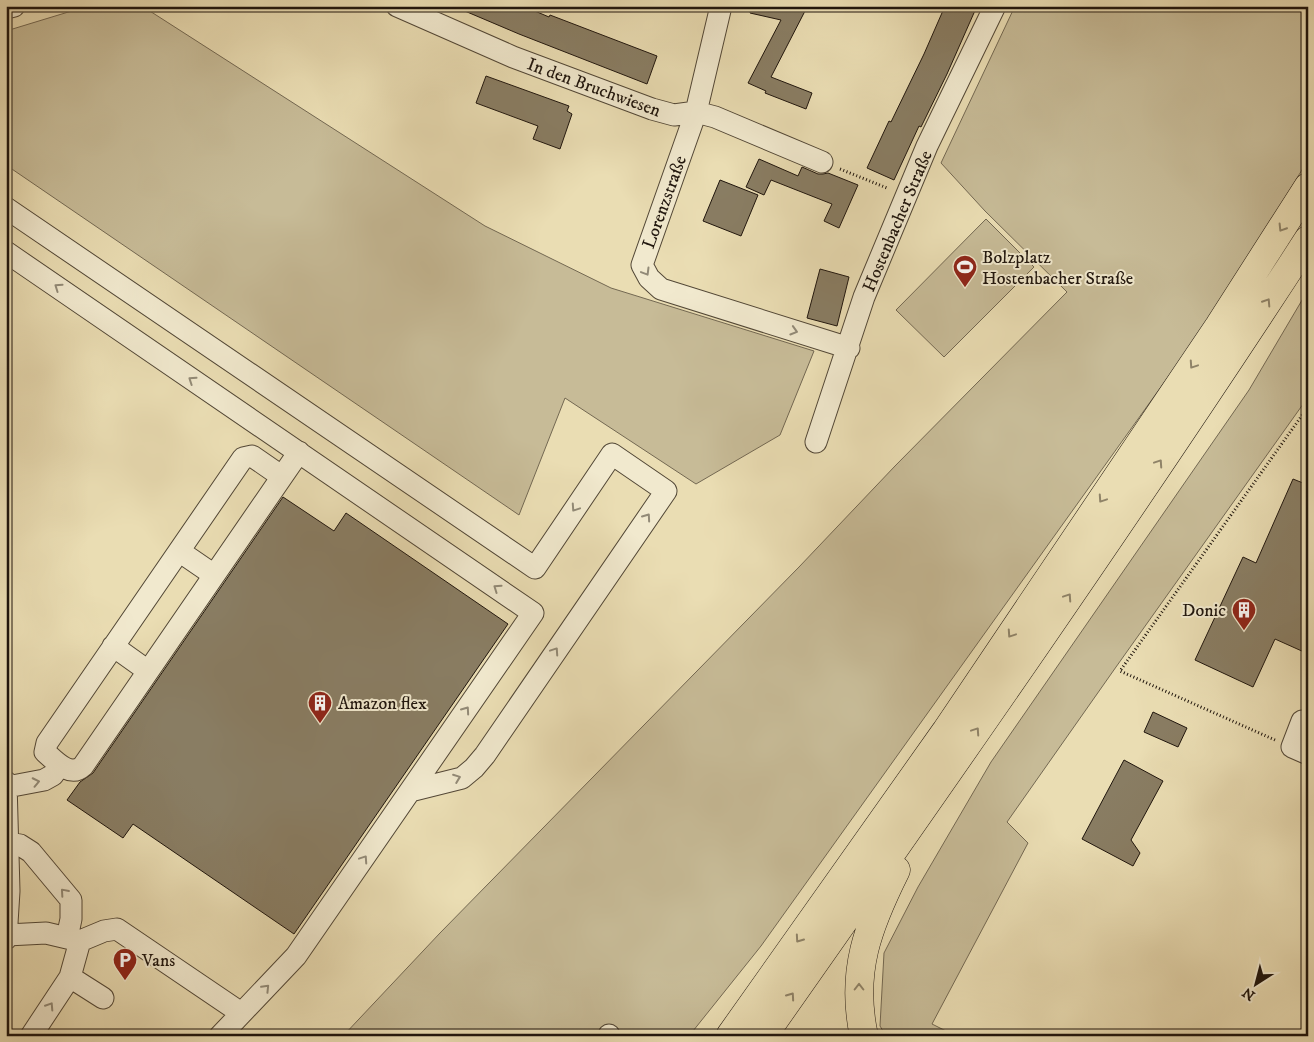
<svg xmlns="http://www.w3.org/2000/svg" width="1314" height="1042" viewBox="0 0 1314 1042" font-family="'IM FELL DW Pica',serif">
<style>
.green{fill:#c7bb97;stroke:#736852}
.building{fill:#897d63;stroke:#1f150d}
.lines{fill:none;stroke-linecap:round;stroke-linejoin:round}
.minor-casing{stroke:#524736;stroke-width:23}
.highway-casing{stroke:#1f150d;stroke-width:29}
.path{stroke:#1f150d;stroke-width:3;stroke-dasharray:1 2.5;stroke-linecap:butt}
.minor{stroke:#f1e9ce;stroke-width:21}
.highway{stroke:#eaddb3;stroke-width:28}
.oneway{stroke:#8f8368}
.oneway2{stroke:#928a77}
.labels{text-anchor:middle;stroke-width:4;stroke-linejoin:round;paint-order:stroke}
.street-label{font-size:18px;fill:#1f150d;stroke:#f1e9ce}
.poi-label{font-size:18px;fill:#1f150d;stroke:#f1e9ce;text-anchor:start}
</style>
<rect width="100%" height="100%" fill="#eaddb3"/>
<filter id="stains"><feTurbulence type="fractalNoise" baseFrequency=".004" numOctaves="4"/><feColorMatrix values="0 0 0 0 .2 0 0 0 0 .09 0 0 0 0 .02 0 0 0 .5 -.17"/></filter>
<radialGradient id="worn" r=".72"><stop offset=".6" stop-color="#630" stop-opacity="0"/><stop offset="1" stop-color="#630" stop-opacity=".3"/></radialGradient>
<path class="green" d="M88,6h54l343,220 126,62 203,63 -34,84 -84,49 -131,-86 -46,117 -513,-350v-134z
M1015,6h293v154l-87,143 -460,643 -72,90h-346l97,-103 359,-366 96,-101 172,-174 -82,-81 -44,-48z
M986,219l48,48 -90,90 -48,-47z
M1308,290v107l-2,3 -190,267 -109,155 21,21 -96,181 24,12h-70l-6,-10 4,-73 34,-66 73,-125 258,-372z"/>
<path class="building" d="M453,6h70l26,11 1,-2 107,41 -10,28 -128,-50z
M751,6h43l11,5 -34,66 41,16 -6,16 -41,-16 1,-2 -18,-8 33,-63 -31,-7z
M945,6h32l-30,68 -26,53 -2,-1 -25,54 -27,-12 22,-47 2,1 33,-68z
M486,76l83,30 -2,5 5,3 -12,35 -27,-10 5,-13 -62,-23z
M759,159l39,17 4,-9 16,7h5l5,-1 30,12 -19,43 -15,-7 8,-17 -61,-24 -7,15 -18,-8z
M720,180l38,15 -17,41 -38,-15z
M820,269l29,8 -12,49 -30,-8z
M1293,479l15,6v157l-4,10 -29,-13 -22,48 -58,-27 48,-103 13,6z
M283,497l51,34 12,-18 162,111 -214,310 -161,-110 -10,14 -56,-38 13,-18 13,-9z
M1153,712l34,16 -9,19 -34,-15z
M1124,760l39,21 -32,59 9,13 -7,13 -51,-27z"/>
<g class="lines">
<defs>
<path id="minor" d="M397,6l116,51 139,52 22,6 22,-3 19,5 107,45
M721,6l-25,106 -54,153 7,13 12,11 188,59
M6,8l8,-2
M6,208l529,360 77,-114 54,37 -181,264 -11,13 -12,10 -52,13
M6,252l527,361 -237,343 -76,80
M816,442l48,-145 63,-151 68,-140
M281,476l-29,-20 -9,2 -196,285 -2,9c10,9 25,26 38,14l216,-314
M179,551l35,24
M113,646l35,25
M1302,721l-10,26 16,7
M6,782l3,109 -3,48
M7,787l37,-7 9,-5 7,-10
M7,843l13,2 11,7 40,48v19l-4,19
M7,935l39,-2 34,8 24,-10 13,-2 124,84
M70,977l33,21
M31,1036l39,-59 10,-36
M609,1036v-1"/>
<path id="highway" d="M730,1036l216,-305 273,-405 89,-139
M763,1036c185,-263 370,-527 545,-796
M864,1036c-14,-64 4,-110 32,-166"/>
</defs>
<use href="#minor" class="minor-casing"/>
<use href="#highway" class="highway-casing"/>
<path class="path" d="M840,169l47,19
M1275,740l-155,-69 188,-264"/>
<use href="#minor" class="minor"/>
<use href="#highway" class="highway"/>
</g>
<defs><path id="oneway-chevron" d="M-2-3.5L2.5 0L-2 3.5" fill="none" stroke-width="1.6" stroke-linecap="round" stroke-linejoin="round" transform="scale(1.25)"/></defs>
<g class="oneway">
<use href="#oneway-chevron" transform="translate(1282 228) rotate(122)"/>
<use href="#oneway-chevron" transform="translate(1267 302) rotate(-57)"/>
<use href="#oneway-chevron" transform="translate(1193 365) rotate(124)"/>
<use href="#oneway-chevron" transform="translate(1159 463) rotate(-56)"/>
<use href="#oneway-chevron" transform="translate(1102 499) rotate(124)"/>
<use href="#oneway-chevron" transform="translate(1068 597) rotate(-56)"/>
<use href="#oneway-chevron" transform="translate(1011 634) rotate(124)"/>
<use href="#oneway-chevron" transform="translate(976 731) rotate(-56)"/>
<use href="#oneway-chevron" transform="translate(799 939) rotate(125)"/>
<use href="#oneway-chevron" transform="translate(859 987) rotate(-90)"/>
<use href="#oneway-chevron" transform="translate(791 996) rotate(-55)"/>
</g>
<g class="oneway2">
<use href="#oneway-chevron" transform="translate(646 272) rotate(59)"/>
<use href="#oneway-chevron" transform="translate(58 287) rotate(-145)"/>
<use href="#oneway-chevron" transform="translate(794 331) rotate(17)"/>
<use href="#oneway-chevron" transform="translate(192 380) rotate(-146)"/>
<use href="#oneway-chevron" transform="translate(575 508) rotate(124)"/>
<use href="#oneway-chevron" transform="translate(647 517) rotate(-55)"/>
<use href="#oneway-chevron" transform="translate(497 588) rotate(-145)"/>
<use href="#oneway-chevron" transform="translate(555 651) rotate(-56)"/>
<use href="#oneway-chevron" transform="translate(466 710) rotate(-55)"/>
<use href="#oneway-chevron" transform="translate(457 778) rotate(-21)"/>
<use href="#oneway-chevron" transform="translate(36 782) rotate(-12)"/>
<use href="#oneway-chevron" transform="translate(364 859) rotate(-56)"/>
<use href="#oneway-chevron" transform="translate(64 892) rotate(-131)"/>
<use href="#oneway-chevron" transform="translate(266 988) rotate(-46)"/>
<use href="#oneway-chevron" transform="translate(50 1006) rotate(-57)"/>
</g>
<defs>
<symbol id="stadium-pin" viewBox="-11 -11 22 30"><path d="M0 17L-7.5 6A9.5 9.5 0 1 1 7.5 6Z" fill="#8f2418" stroke="#f1e9ce"/><path d="M0-5a6.5 5 0 1 0 0 10a6.5 5 0 1 0 0-10ZM-3.5-1.8h7v3.6h-7Z" fill="#fff"/></symbol>
<symbol id="building-pin" viewBox="-11 -11 22 30"><path d="M0 17L-7.5 6A9.5 9.5 0 1 1 7.5 6Z" fill="#8f2418" stroke="#f1e9ce"/><path d="M-4-6H4V6H1V3H-1V6H-4ZM-2.5-4.3h1.7v1.8h-1.7ZM.8-4.3h1.7v1.8H.8ZM-2.5-1h1.7V.8h-1.7ZM.8-1h1.7V.8H.8Z" fill="#fff"/></symbol>
<symbol id="parking-pin" viewBox="-11 -11 22 30"><path d="M0 17L-7.5 6A9.5 9.5 0 1 1 7.5 6Z" fill="#8f2418" stroke="#f1e9ce"/><path d="M-3.5-5.5H1a3.5 3.5 0 0 1 0 7H-1V5.5H-3.5ZM-1-3.4V-.6H.8a1.4 1.4 0 0 0 0-2.8Z" fill="#fff"/></symbol>
</defs>
<g fill-rule="evenodd">
<use href="#stadium-pin" x="951" y="253" width="28" height="38"/>
<use href="#building-pin" x="1230" y="596" width="28" height="38"/>
<use href="#building-pin" x="306" y="689" width="28" height="38"/>
<use href="#parking-pin" x="111" y="946" width="28" height="38"/>
</g>
<g class="labels">
<g class="street-label">
<text transform="translate(594 87) rotate(20)" y="6">In den Bruchwiesen</text>
<text transform="translate(664 202) rotate(-70)" y="6">Lorenzstraße</text>
<text transform="translate(897 221) rotate(-67)" y="6">Hostenbacher Straße</text>
</g>
<g class="poi-label">
<text x="982" y="263">Bolzplatz<tspan x="982" dy="21">Hostenbacher Straße</tspan></text>
<text x="1226" y="616" text-anchor="end">Donic</text>
<text x="338" y="709">Amazon flex</text>
<text x="142" y="966">Vans</text>
</g>
</g>
<rect width="1314" height="1042" fill="none" stroke="#eaddb3" stroke-width="25"/>
<rect x="8" y="8" width="1299" height="1027" fill="none" stroke="#1f150d" stroke-width="2.5"/>
<rect x="12" y="12" width="1289" height="1017" fill="none" stroke="#1f150d"/>
<g transform="translate(1256 984) rotate(216)" stroke="#f1e9ce" stroke-width="4" paint-order="stroke">
<path d="M0-4L9 19L0 12L-9 19Z" fill="#1f150d"/>
<text y="-8" font-size="14" font-weight="bold" text-anchor="middle" fill="#1f150d">N</text>
</g>
<rect width="100%" height="100%" filter="url(#stains)"/>
<rect width="100%" height="100%" fill="url(#worn)"/>
</svg>
